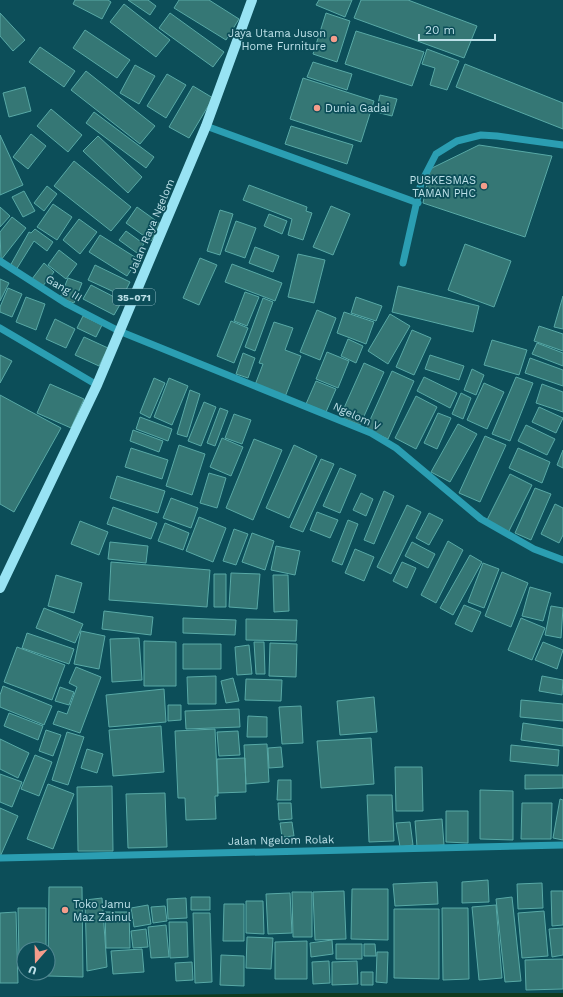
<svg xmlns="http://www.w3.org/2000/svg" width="563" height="997" viewBox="0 0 563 997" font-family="'Work Sans',sans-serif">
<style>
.water{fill:#103a1f}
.building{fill:#357775;stroke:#58a9a6}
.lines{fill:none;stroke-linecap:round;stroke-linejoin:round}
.minor{stroke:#2b9eb2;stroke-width:7}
.major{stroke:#98e3f3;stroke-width:10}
.poi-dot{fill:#f49d8b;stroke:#0c4e59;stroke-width:1.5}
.labels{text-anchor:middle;stroke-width:3.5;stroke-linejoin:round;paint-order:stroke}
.shield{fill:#0c4e59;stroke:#87b4bd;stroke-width:1}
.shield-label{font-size:10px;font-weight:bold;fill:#bce0e8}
.poi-label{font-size:11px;fill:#bce0e8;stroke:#0c4e59;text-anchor:end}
.street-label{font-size:11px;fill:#bce0e8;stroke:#0c4e59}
</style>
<rect width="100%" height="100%" fill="#0c4e59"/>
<path class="water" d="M302,993h261v4h-528z"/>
<path class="building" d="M75,0h33l3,2 -9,17 -29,-15z
M128,0h20l8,6 -6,9z
M179,0h30l30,19 -13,21 -52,-32z
M319,0h33l-7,17 -29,-12z
M361,0h47l69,26 -13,32 -110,-40z
M124,4l46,36 -14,17 -46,-35z
M0,13l25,27 -12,11 -13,-15z
M170,13l54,39 -11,15 -54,-39z
M326,13l24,8 -13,41 -24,-8z
M85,30l45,30 -13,18 -44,-30z
M356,31l68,21 -12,34 -67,-22z
M40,47l35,24 -11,16 -35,-25z
M427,49l32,12 -12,29 -17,-5 5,-17 -13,-4z
M313,62l39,12 -5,16 -40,-13z
M465,64l98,39v26l-107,-42z
M135,65l20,11 -16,28 -19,-11z
M86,71l69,55 -15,18 -69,-54z
M167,74l19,11 -20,33 -19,-12z
M303,78l71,23 -13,41 -71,-23z
M193,86l20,12 -24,40 -20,-11z
M25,87l6,24 -22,6 -6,-24z
M380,95l17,4 -5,17 -16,-4z
M51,109l31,26 -14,17 -31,-26z
M94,112l60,45 -8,11 -60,-45z
M291,126l62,19 -6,19 -62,-20z
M31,134l15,12 -18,23 -15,-12z
M0,135l23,50 -23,10z
M98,136l44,41 -14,16 -45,-42z
M479,145l73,11 -27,81 -102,-34 7,-34z
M74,161l57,46 -20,24 -57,-45z
M249,185l58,22 -1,4 6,2 -9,27 -15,-5 4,-16 -49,-19z
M47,186l10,8 -13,17 -10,-8z
M24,191l11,20 -12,6 -11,-20z
M53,204l19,13 -15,23 -20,-13z
M331,206l19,8 -17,41 -20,-8z
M0,207l10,9 -10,11z
M137,207l25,18 -11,16 -25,-18z
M220,210l13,4 -13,41 -13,-4z
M269,214l18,7 -5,13 -18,-8z
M12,217l14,11 -25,32 -1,-28z
M79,219l18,13 -17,22 -17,-14z
M236,221l20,7 -11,30 -20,-7z
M35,229l18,13 -6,9 -13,-10 -18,29 -6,-4 19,-34 2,1z
M126,231l18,13 -7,9 -18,-13z
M100,235l38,24 -11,17 -38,-24z
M465,244l46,17 -17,46 -46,-17z
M255,247l24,9 -6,16 -24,-9z
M59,250l18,14 -11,15 -18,-14z
M298,254l27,6 -11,43 -26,-6z
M200,258l17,7 -18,40 -16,-7z
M44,263l10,9 -12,15 -10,-8z
M232,264l50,19 -7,18 -50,-19z
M95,265l35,17 -7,14 -35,-16z
M68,278l14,5 -8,20 -14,-5z
M0,279l9,4 -9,18z
M91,285l31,16 -8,14 -31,-16z
M398,286l81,20 -6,26 -81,-20z
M8,288l14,6 -10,23 -12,-5v-5z
M245,292l14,5 -12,29 -13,-5z
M563,296v33l-9,-2z
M26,297l19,7 -9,26 -20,-8z
M356,297l26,9 -6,15 -25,-8z
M263,298l10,4 -18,49 -10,-4z
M317,310l19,8 -16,42 -20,-8z
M344,312l30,10 -8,22 -29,-11z
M390,314l20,12 -22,38 -20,-13z
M83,316l19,9 -6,12 -19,-9z
M55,319l20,10 -9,19 -20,-9z
M231,321l17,7 -14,35 -17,-7z
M274,322l19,6 -8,22 16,6 -16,41 -30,-12 8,-21 -4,-1z
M539,326l24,8v17l-29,-10z
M412,330l19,8 -17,37 -18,-8z
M84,337l24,11 -9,18 -24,-11z
M348,339l15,7 -7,17 -15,-7z
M492,340l35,10 -8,25 -35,-10z
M537,343l26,10v13l-31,-12z
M327,352l22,9 -11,27 -22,-9z
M243,353l12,5 -7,20 -12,-4z
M0,355l12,6 -12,22z
M430,355l34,11 -5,14 -34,-11z
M530,358l33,12v16l-38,-13z
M364,363l20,9 -24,53 -20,-8z
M472,369l12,6 -8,20 -12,-5z
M392,371l22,10 -26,58 -22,-10z
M424,377l33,16 -7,15 -33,-17z
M516,377l17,6 -23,58 -18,-7z
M154,378l11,5 -15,35 -10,-5z
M169,378l19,8 -16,39 -18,-8z
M316,381l20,8 -10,23 -20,-8z
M484,383l20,9 -17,37 -20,-9z
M50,384l34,15 -13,29 -34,-15z
M542,384l21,8v20l-27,-9z
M190,390l10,4 -13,43 -10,-3z
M461,393l10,5 -8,21 -11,-5z
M0,395l61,33 -47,84 -14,-8z
M416,396l21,11 -21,42 -21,-11z
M204,402l12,5 -15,39 -13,-5z
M539,407l24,11 -7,15 -24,-11z
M220,408l8,3 -13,35 -8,-3z
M438,413l13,5 -14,31 -13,-6z
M234,414l17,6 -9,24 -17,-6z
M140,417l32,12 -4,12 -32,-12z
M458,424l19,10 -27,48 -19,-10z
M526,425l29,14 -8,16 -29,-14z
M133,430l30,11 -4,11 -29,-11z
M485,436l21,9 -26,57 -21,-9z
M222,438l21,9 -12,29 -21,-9z
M254,439l28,11 -29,70 -27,-12z
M179,445l26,9 -13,41 -26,-9z
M294,445l23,11 -28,62 -23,-10z
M131,448l37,12 -6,19 -37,-12z
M518,448l32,14 -8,21 -33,-15z
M563,450v18l-6,-3z
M321,459l13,5 -31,68 -13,-5z
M340,468l16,7 -16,38 -17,-7z
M209,473l17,5 -9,30 -17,-5z
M510,474l22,11 -24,48 -22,-11z
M117,476l48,15 -7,22 -48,-15z
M535,488l16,6 -20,46 -16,-7z
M384,491l10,5 -20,48 -10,-4z
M361,493l12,6 -7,17 -13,-6z
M171,498l27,10 -7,20 -28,-10z
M555,504l8,4v27l-4,8 -18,-9z
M407,505l14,7 -30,62 -14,-7z
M113,507l44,16 -6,16 -44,-15z
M317,512l21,8 -8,18 -20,-8z
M429,513l14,7 -14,25 -13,-7z
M199,517l27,11 -13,34 -27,-11z
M348,520l10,4 -16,41 -10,-4z
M80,521l28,11 -9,23 -28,-11z
M165,523l24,10 -6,17 -25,-9z
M234,529l14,5 -12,31 -13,-4z
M252,533l22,8 -9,29 -23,-8z
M448,541l15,9 -27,53 -15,-8z
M110,542l38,4 -2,17 -38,-4z
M412,542l23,12 -7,14 -23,-12z
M276,546l24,5 -5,24 -24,-5z
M355,549l19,8 -10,24 -19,-8z
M470,555l12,7 -29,53 -13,-7z
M111,562l99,8 -3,37 -98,-7z
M402,562l14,6 -9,20 -14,-7z
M483,563l16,6 -15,39 -16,-6z
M502,572l26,11 -17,44 -26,-11z
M231,573l29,1 -3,35 -28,-2z
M214,574h12v33h-12z
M56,575l26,8 -8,30 -26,-7z
M273,575h15l1,36 -15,1z
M530,587l21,6 -8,28 -21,-5z
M464,605l17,7 -9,20 -17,-8z
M551,606l12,2 -2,30 -16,-3z
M44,608l39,16 -8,19 -39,-15z
M104,611l49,6 -2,18 -49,-6z
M183,618l53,2 -1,15 -52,-2z
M521,618l24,10 -13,32 -24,-10z
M246,619l51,1 -1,21 -50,-1z
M81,631l24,5 -6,33 -25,-5z
M27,633l47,16 -5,15 -47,-16z
M139,638l3,42 -30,2 -2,-43z
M144,641l32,1v44h-32z
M254,642h10l1,32h-9z
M543,642l20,8 -6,19 -22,-9z
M270,643l27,1 -1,33 -27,-1z
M183,644h38v25h-38z
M249,645l3,29 -15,1 -2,-28z
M17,647l48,18 -13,35 -48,-18z
M76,667l25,10 -21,56 -27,-9 5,-13 9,3 10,-27 -8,-4z
M216,676v28h-28l-1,-27z
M542,676l21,4 -1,15 -23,-4z
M233,678l6,23 -13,2 -5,-22z
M246,679l36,1 -1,21 -36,-1z
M3,686l49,20 -8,19 -44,-18v-12z
M60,687l14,5 -5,13 -14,-4z
M164,689l2,33 -57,5 -3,-32z
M374,697l3,35 -37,3 -3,-34z
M521,700l42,4v17l-43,-4z
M168,705h13v15l-13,1z
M301,706l2,37 -21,1 -3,-37z
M239,709l1,18 -54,2 -1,-18z
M9,713l34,13 -5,14 -34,-14z
M248,716l19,1v20h-20z
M523,723l40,6v17l-42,-6z
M161,726l3,46 -51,4 -4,-46z
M215,729l3,67h-3l1,23 -30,1 -1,-22h-7l-3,-67z
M46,730l15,5 -8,21 -14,-5z
M238,731l2,24 -21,1 -2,-24z
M67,732l17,5 -16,48 -16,-5z
M371,738l3,46 -53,4 -4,-47z
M0,739l29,14 -11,25 -18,-9z
M267,744l2,38 -23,2 -2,-39z
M511,745l48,5 -1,16 -48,-5z
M281,747l2,20 -14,1 -1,-20z
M87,749l16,5 -6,19 -16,-5z
M35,755l17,7 -13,34 -18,-7z
M245,758l1,34 -28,1 -1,-34z
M395,767h27l1,44h-27z
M0,774l22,8 -10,25 -12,-5z
M525,775h38v13l-38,1z
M278,780h13v20h-14z
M48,784l26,10 -21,55 -26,-10z
M112,786l1,65h-35l-1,-64z
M480,790l33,1v49l-33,-1z
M165,793l2,54 -39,1 -2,-54z
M367,795h25l2,46 -25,1z
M560,799l3,1v40l-10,-2z
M278,803h13l1,16 -13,1z
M522,803h30l-1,36h-30z
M0,808l18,8 -18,41z
M446,811h22v32l-22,-1z
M442,819l2,26 -27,2 -2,-26z
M292,822l2,14 -12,1 -2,-14z
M410,822l3,23 -13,2 -4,-24z
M488,880l1,22 -27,1v-21z
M437,882l1,22 -43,2 -2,-22z
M542,883l1,25 -25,1 -1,-25z
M49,887h33l1,90 -35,-1z
M352,889h36v51l-37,-1z
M344,891l2,48 -31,1 -2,-48z
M551,891h12v34l-11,1z
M292,892h20v45h-19z
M290,893l2,40 -24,1 -2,-40z
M191,897h19v13h-19z
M512,897l9,84 -16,1 -9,-83z
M102,898l5,69 -20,4 -2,-71z
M186,898l1,20 -19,1 -1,-20z
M246,901h17l1,33 -18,-1z
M224,904h20v37h-21z
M148,905l3,19 -17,3 -3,-19z
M496,905l6,73 -23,2 -7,-73z
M165,906l2,15 -14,2 -2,-16z
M18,908h28v41h-22v9h-5z
M442,908h26l1,71 -26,1z
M394,909h45v70l-45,-1z
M544,911l4,45 -26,2 -4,-45z
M16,912l2,71h-18v-70z
M105,912h24l1,36h-24z
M193,913h17l2,69 -17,1z
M169,922h18l1,35 -18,1z
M166,925l3,32 -18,1 -3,-31z
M563,928v27l-11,2 -3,-28z
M146,929l2,18 -15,1 -2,-17z
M247,937l26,1 -2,31 -25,-1z
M332,940l1,14 -22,3 -1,-14z
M307,941v38h-32v-37z
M336,944h26v15h-26z
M364,944h11l1,12h-12z
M142,949l2,23 -31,2 -2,-23z
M377,952h11l-1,31 -11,-1z
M221,955l23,1v30l-24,-1z
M563,959v30l-37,1 -1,-30z
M329,961l1,22 -17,1 -1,-22z
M357,961l1,23 -26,1v-23z
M192,962l1,18 -17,1 -1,-18z
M361,972h12v13h-12z"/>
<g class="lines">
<path class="minor" d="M206,126l212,77
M0,261l67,43 52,27 252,102 25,15 85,71 53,30 29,11
M403,263l18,-80 15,-29 21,-13 24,-6 16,1 66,9
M0,328l97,57
M0,858l563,-13"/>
<path class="major" d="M0,588l97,-203 109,-259 46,-126"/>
</g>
<g class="poi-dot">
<circle cx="334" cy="39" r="4"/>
<circle cx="317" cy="108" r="4"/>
<circle cx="484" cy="186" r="4"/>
<circle cx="65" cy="910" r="4"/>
</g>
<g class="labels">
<rect class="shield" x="113" y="289" width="42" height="16" rx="3"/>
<g class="shield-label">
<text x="134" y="301">35-071</text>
</g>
<g class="poi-label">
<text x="326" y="37">Jaya Utama Juson<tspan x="326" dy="13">Home Furniture</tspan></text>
<text x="325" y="112" text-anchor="start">Dunia Gadai</text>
<text x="476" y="184">PUSKESMAS<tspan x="476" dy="13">TAMAN PHC</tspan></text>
<text x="73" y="908" text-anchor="start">Toko Jamu<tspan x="73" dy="13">Maz Zainul</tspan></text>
</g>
<g class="street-label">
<text transform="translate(151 226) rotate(-67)" y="4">Jalan Raya Ngelom</text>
<text transform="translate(64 288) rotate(31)" y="4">Gang III</text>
<text transform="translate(357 416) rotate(25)" y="4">Ngelom V</text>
<text transform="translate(281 840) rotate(-1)" y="4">Jalan Ngelom Rolak</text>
</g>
</g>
<g transform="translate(36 961) rotate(200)"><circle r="19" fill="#0c4e59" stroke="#528892"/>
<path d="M0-3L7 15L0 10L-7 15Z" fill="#f49d8b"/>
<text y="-6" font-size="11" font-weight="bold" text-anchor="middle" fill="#bce0e8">U</text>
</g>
<path d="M419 34v6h76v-6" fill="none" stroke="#bce0e8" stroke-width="2"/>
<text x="425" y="34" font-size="12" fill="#bce0e8" stroke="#0c4e59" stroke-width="3" paint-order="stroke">20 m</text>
</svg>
